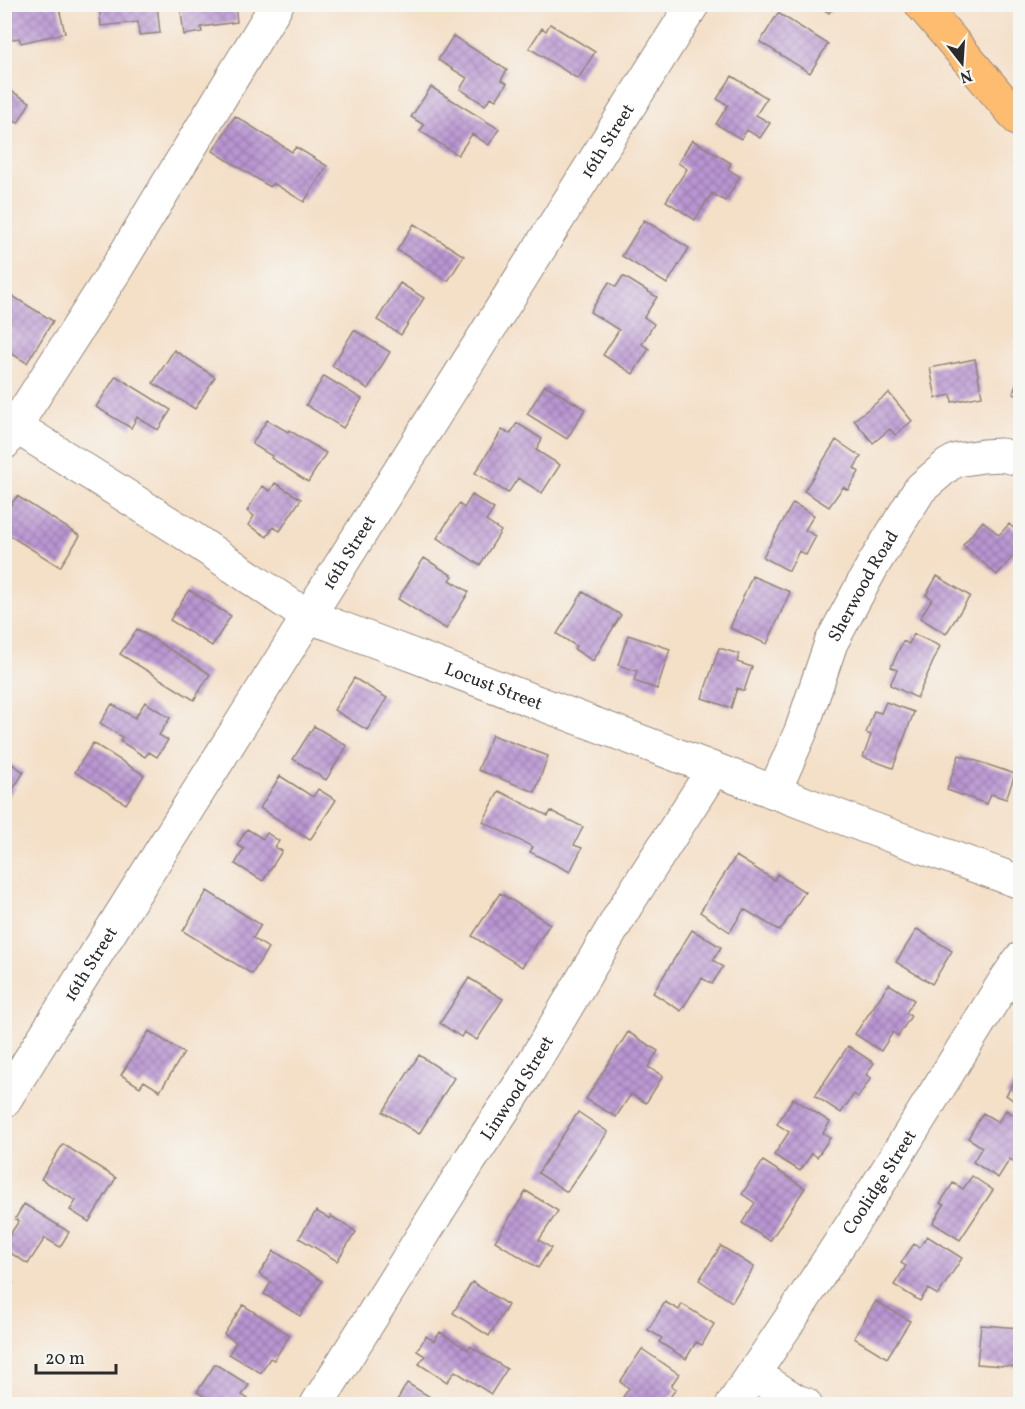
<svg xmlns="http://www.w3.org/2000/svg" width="1025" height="1409" viewBox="0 0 1025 1409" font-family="Vollkorn,serif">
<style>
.building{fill:url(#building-cross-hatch)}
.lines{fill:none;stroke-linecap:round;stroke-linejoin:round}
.minor-casing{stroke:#908579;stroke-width:35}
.highway-casing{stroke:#908579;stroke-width:35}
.minor{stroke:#fff;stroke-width:33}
.highway{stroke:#fdbc70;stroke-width:33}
.labels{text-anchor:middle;stroke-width:5;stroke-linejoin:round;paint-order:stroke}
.street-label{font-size:18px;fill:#2b2b2b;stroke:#f6f6f2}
</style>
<defs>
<pattern id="building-cross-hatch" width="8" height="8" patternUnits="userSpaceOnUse" patternTransform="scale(1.5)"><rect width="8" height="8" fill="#ba95d2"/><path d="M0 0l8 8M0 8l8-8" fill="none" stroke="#977aab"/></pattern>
</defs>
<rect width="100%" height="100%" fill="#f6f6f2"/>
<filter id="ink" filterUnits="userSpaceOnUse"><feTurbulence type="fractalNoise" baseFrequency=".0167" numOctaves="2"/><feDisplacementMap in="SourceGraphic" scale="12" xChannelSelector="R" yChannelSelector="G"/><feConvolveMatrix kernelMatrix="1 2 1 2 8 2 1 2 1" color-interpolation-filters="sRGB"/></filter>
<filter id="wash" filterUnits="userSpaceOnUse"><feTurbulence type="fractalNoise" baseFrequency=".008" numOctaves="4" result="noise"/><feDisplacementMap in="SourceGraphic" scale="24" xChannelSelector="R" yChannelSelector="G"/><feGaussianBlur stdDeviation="1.35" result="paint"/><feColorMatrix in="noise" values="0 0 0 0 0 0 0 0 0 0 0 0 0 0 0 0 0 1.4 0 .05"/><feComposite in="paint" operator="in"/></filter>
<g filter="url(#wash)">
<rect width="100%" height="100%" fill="#f4dfc7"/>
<g id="blocks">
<path class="building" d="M12,4h46l7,29 -44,10 -2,-5 -15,3v-30l9,-2z
M99,4h58l3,29 -21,2 -1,-13 -37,4z
M180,4h55l2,18 -36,5 1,5 -18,3z
M815,4h20l-6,9z
M778,13l50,31 -18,29 -50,-31z
M550,24l45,28 -17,27 -49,-31 13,-20 4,3z
M453,36l54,34 -6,10 6,3 -11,17 -5,-3 -6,8 -25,-16 7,-11 -29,-18z
M732,76l35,22 -11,17 14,8 -10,15 -13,-8 -6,9 -25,-15 12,-19 -11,-6z
M4,87l26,15 -12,21 -14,-7z
M431,87l68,42 -10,16 -17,-11 -14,21 -38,-24 4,-6 -13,-8z
M235,116l57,36 4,-5 31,19 -23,36 -31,-19 -3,4 -57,-36z
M692,140l39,23 -3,6 12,8 -15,24 -13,-8 -17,27 -29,-19 21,-32 -9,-6z
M644,220l45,28 -22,36 -45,-28z
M414,224l50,32 -16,25 -51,-31z
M623,276l34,21 -13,20 10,7 -12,20 7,5 -16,25 -30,-19 16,-25 -29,-18 19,-30 7,5z
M400,283l24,15 -23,37 -24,-15z
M9,294l44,27 -26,42 -23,-14v-49z
M354,330l36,22 -22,37 -36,-23z
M174,350l41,27 -20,32 -42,-26z
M975,359l7,37 -30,6 -1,-7 -15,3 -6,-30z
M1020,370v26l-7,-2z
M116,376l55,34 -13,20 -21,-13 -6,11 -35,-21z
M324,376l38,23 -19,29 -37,-23z
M545,385l40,24 -18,30 -40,-25z
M889,393l23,28 -17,14 -5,-6 -17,14 -19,-23z
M267,420l21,12 1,-2 37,23 -18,29 -37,-24 1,-2 -20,-12z
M517,423l25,16 -6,11 24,15 -18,28 -24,-15 -10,15 -33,-20 27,-43 8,4z
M836,440l25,17 -7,11 5,4 -11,18 -5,-3 -14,20 -25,-16z
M275,483l26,16 -21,32 -7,-4 -6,10 -19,-12 6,-9 -7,-5 15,-25 8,5z
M472,495l22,14 -8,12 15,10 -21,34 -43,-27 22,-34 5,4z
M17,496l63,40 -20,31 -56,-35v-17z
M793,503l21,12 -9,15 11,6 -10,19 -7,-4 -10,20 -26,-14z
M983,521l16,14 10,-11 11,10v14l-23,27 -34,-30z
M424,558l29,18 -3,4 19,12 -23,37 -48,-30z
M752,576l38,16 -23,52 -37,-16z
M937,576l33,20 -24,38 -26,-16 12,-19 -6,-4z
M189,590l42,26 -19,30 -42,-26z
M583,592l38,23 -28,46 -19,-12 2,-3 -19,-12z
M137,629l73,45 -16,26 -74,-46z
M914,634l26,12 -23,52 -27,-13 7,-15 -6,-3 12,-26 6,3z
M628,635l42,14 -13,40 -23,-8 3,-10 -19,-6z
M719,648l20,6 -2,8 15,5 -8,24 -7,-3 -6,20 -29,-10z
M354,678l33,20 -20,32 -33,-20z
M145,702l25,16 -11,17 9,5 -11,17 -8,-5 -4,5 -25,-16 2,-4 -22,-14 12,-19 23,14z
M886,702l28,10 -21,56 -30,-11 8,-22 -5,-2 8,-22 7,2z
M314,726l33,20 -21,34 -33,-21z
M492,735l56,21 -13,36 -57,-22z
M93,743l51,32 -18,29 -51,-32z
M959,755l56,19 -9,25 -15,-5 -4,10 -40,-14z
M4,759l20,13 -20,31z
M280,776l33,21 5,-8 18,11 -26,40 -50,-32z
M499,791l49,25 3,-5 32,16 -9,18 8,3 -12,24 -40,-20 3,-5 -50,-25z
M247,829l16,10 4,-6 12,8 -4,6 7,4 -19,30 -28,-17 9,-15 -7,-4z
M736,856l38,24 3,-6 28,18 -25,39 -36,-22 -14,23 -30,-20z
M207,891l54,34 -8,13 15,10 -16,26 -69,-43z
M500,893l50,31 -28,43 -50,-31z
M917,929l35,22 -20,33 -36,-22z
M692,930l29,17 -8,13 10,7 -11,17 -10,-6 -21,33 -28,-18z
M469,978l34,21 -26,41 -13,-8 -3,5 -21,-14z
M889,984l25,16 -8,13 5,3 -13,20 -5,-4 -12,19 -26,-17z
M149,1031l35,22 -24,38 -16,-10 -4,6 -19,-12z
M628,1032l30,19 -10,16 15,9 -17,27 -15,-9 -15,23 -30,-18z
M848,1046l26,17 -8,12 5,3 -13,19 -4,-3 -13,19 -26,-17z
M419,1055l35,23 -35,56 -36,-22z
M1020,1074v31l-14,-10z
M793,1098l37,24 -7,11 7,5 -13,19 -5,-4 -12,18 -26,-16 15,-23 -12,-8z
M1006,1110l14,9v47l-10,-7 -12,19 -25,-16 9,-15 -14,-9 15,-25 15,9z
M578,1112l30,20 -41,60 -29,-19z
M63,1144l53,34 -27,44 -19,-12 6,-9 -35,-22z
M763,1161l42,27 -35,53 -28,-18 13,-20 -13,-9z
M972,1176l21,14 -33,50 -27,-17 11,-18 -4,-2 13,-20 10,6z
M526,1191l32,20 -19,29 12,8 -13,20 -43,-27z
M24,1204l45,28 -9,15 -15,-9 -17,26 -24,-15v-6l15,-22 -4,-2z
M316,1211l14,8 1,-3 25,16 -19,29 -38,-23z
M927,1236l35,22 -24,37 -10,-6 -8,12 -26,-16 12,-19 -5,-3 13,-19 5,4z
M721,1246l33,21 -22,35 -33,-22z
M274,1251l48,30 -22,35 -36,-22 7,-12 -12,-8z
M4,1278l9,5 -9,13z
M472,1282l36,23 -19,31 -36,-23z
M876,1301l34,20 -23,37 -33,-20z
M665,1302l14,8 3,-6 32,20 -12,21 -6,-3 -10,17 -27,-17 3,-4 -14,-8z
M243,1305l47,30 -16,25 -4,-2 -9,15 -32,-19 7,-12 -12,-8z
M981,1325l39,3v34h-3l-1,5 -39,-3z
M440,1332l28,18 2,-4 37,23 -16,25 -36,-23 -8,11 -28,-18 6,-8 -8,-5 9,-15 8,5z
M642,1349l37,25 -8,12 5,3 -11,15h-41l-4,-2 9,-14 -9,-6z
M215,1364l34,21 -7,10 6,4 -4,5h-28l-19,-12z
M407,1383l28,17 -2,4h-38z"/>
</g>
</g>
<g filter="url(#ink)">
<use href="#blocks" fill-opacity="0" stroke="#908579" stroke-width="1.5"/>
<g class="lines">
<defs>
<g id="minor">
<path id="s1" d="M4,419l176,111 128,87 22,7 537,203 153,55"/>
<path d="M4,443l114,-177 159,-262"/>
<path id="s2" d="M774,792l27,-61 30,-88 42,-78 47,-76 28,-24 9,-5 26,-4 18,-1 19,4"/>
<path id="s3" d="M4,1101l689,-1097"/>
<path d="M754,1374l42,27 9,3"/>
<path id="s4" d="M317,1404l153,-244 55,-83 102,-173 86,-134"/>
<path id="s5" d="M733,1404l60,-89 92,-141 118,-190 17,-25"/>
</g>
<path id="highway" d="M921,4l99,117"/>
</defs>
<use href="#minor" class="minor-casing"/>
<use href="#highway" class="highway-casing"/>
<use href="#minor" class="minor"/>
<use href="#highway" class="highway"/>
</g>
</g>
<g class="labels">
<g class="street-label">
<text dy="6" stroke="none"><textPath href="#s3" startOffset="1134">16th Street</textPath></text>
<text dy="6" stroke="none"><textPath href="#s3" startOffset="648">16th Street</textPath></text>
<text dy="6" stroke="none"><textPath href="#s2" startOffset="225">Sherwood Road</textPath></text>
<text dy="6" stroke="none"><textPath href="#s1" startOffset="561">Locust Street</textPath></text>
<text dy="6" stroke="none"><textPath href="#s3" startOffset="162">16th Street</textPath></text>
<text dy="6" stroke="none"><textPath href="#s4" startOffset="374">Linwood Street</textPath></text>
<text dy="6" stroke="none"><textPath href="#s5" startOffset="266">Coolidge Street</textPath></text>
</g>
</g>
<rect width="1025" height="1409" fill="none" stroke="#f6f6f2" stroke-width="24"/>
<g transform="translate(962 63) rotate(163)" stroke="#f6f6f2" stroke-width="4.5" paint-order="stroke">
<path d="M0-4.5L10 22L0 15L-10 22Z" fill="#2b2b2b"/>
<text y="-9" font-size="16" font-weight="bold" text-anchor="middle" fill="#2b2b2b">N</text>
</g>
<path d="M36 1364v9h80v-9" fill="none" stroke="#2b2b2b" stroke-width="3"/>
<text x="45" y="1364" font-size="18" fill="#2b2b2b" stroke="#f6f6f2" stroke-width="4.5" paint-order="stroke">20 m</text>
</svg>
